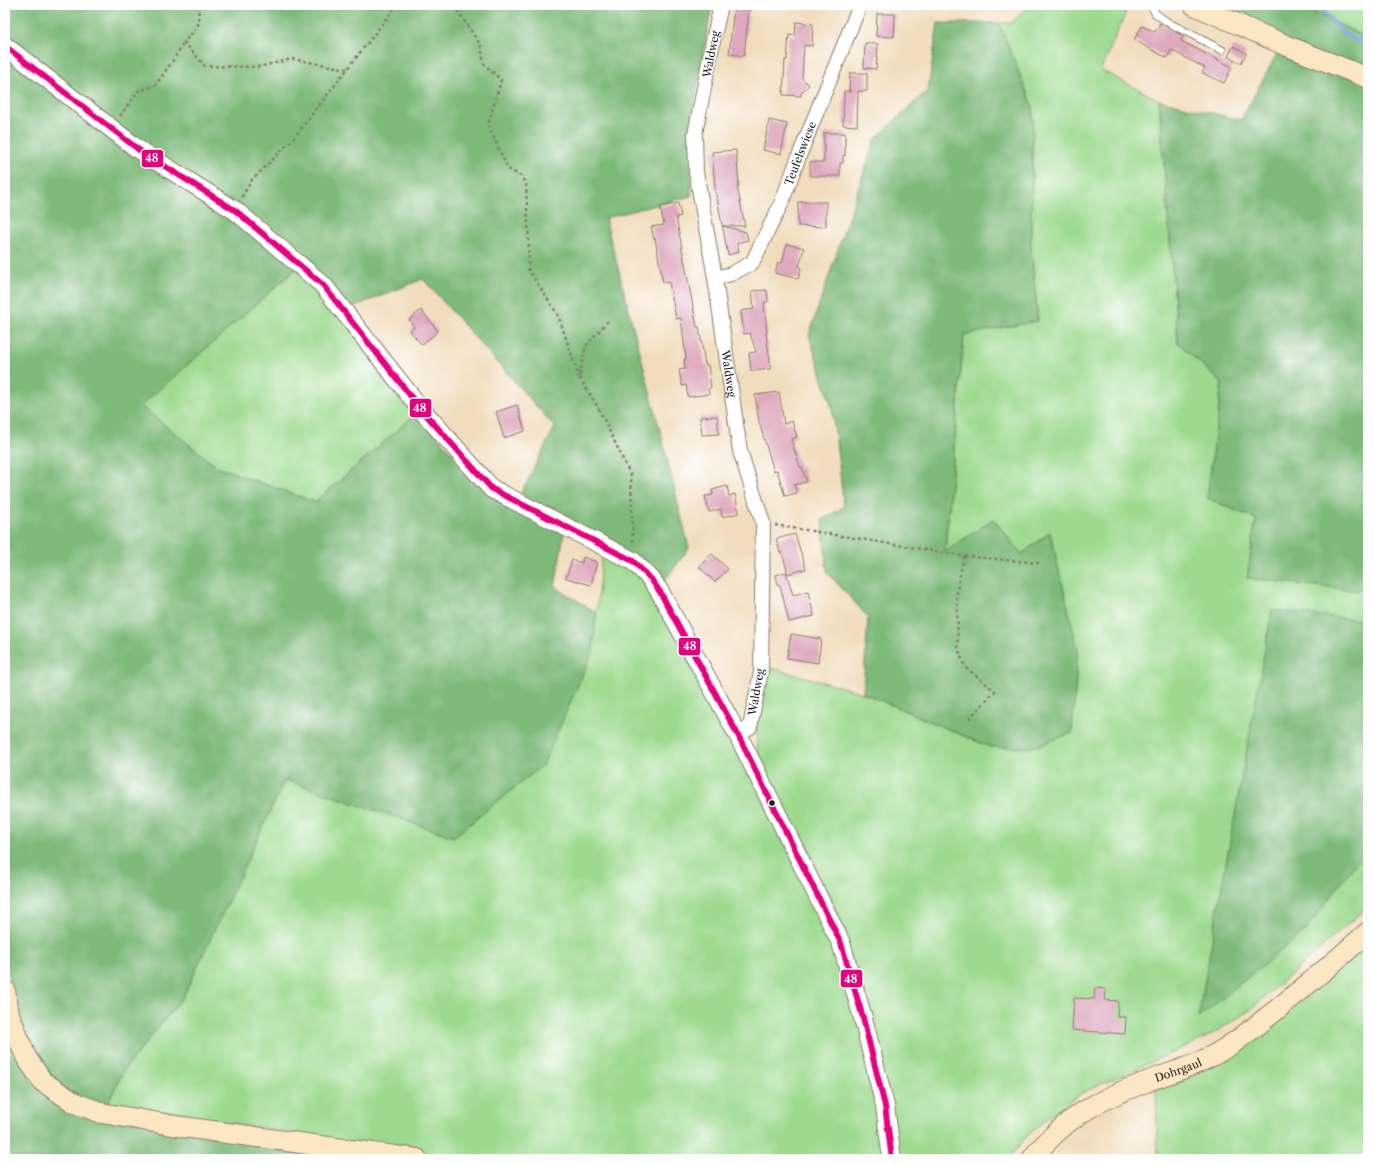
<svg xmlns="http://www.w3.org/2000/svg" width="1373" height="1164" viewBox="0 0 1373 1164" font-family="'Libre Caslon Text',serif">
<style>
.green{fill:#9cd98e;stroke:#5c7a55}
.forest{fill:#7db979;stroke:#4c6a4a}
.lines{fill:none;stroke-linecap:round;stroke-linejoin:round}
.stream{stroke:#709fd9;stroke-width:4}
.building{fill:#dea8be}
.service-casing{stroke:#867c6c;stroke-width:9}
.minor-casing{stroke:#867c6c;stroke-width:16}
.tertiary-casing{stroke:#867c6c;stroke-width:20}
.secondary-casing{stroke:#867c6c;stroke-width:22}
.path{stroke:#867c6c;stroke-width:2.5;stroke-dasharray:3 3;stroke-linecap:butt}
.service{stroke:#fff;stroke-width:7}
.minor{stroke:#fff;stroke-width:14}
.tertiary{stroke:#fff;stroke-width:18}
.secondary{stroke:#fbe7c3;stroke-width:20}
.bus-1-casing{stroke:#fff;stroke-width:9}
.bus-1{stroke:#e5007d;stroke-width:6}
.bus-dot{fill:#1c1c1c;stroke:#fff;stroke-width:1.5}
.labels{text-anchor:middle;stroke-width:3;stroke-linejoin:round;paint-order:stroke}
.street-label{font-size:11px;fill:#1c1c1c;stroke:#fff}
.line-badge{stroke:#fff;stroke-width:1.5}
.badge-label{font-size:11px;text-anchor:middle;font-weight:bold;fill:#fff}
</style>
<rect width="100%" height="100%" fill="#fff"/>
<filter id="ink" filterUnits="userSpaceOnUse"><feTurbulence type="fractalNoise" baseFrequency=".025" numOctaves="2"/><feDisplacementMap in="SourceGraphic" scale="8" xChannelSelector="R" yChannelSelector="G"/><feConvolveMatrix kernelMatrix="1 2 1 2 8 2 1 2 1" color-interpolation-filters="sRGB"/></filter>
<filter id="wash" filterUnits="userSpaceOnUse"><feTurbulence type="fractalNoise" baseFrequency=".012" numOctaves="4" result="noise"/><feDisplacementMap in="SourceGraphic" scale="16" xChannelSelector="R" yChannelSelector="G"/><feGaussianBlur stdDeviation="0.9" result="paint"/><feColorMatrix in="noise" values="0 0 0 0 0 0 0 0 0 0 0 0 0 0 0 0 0 1.4 0 .05"/><feComposite in="paint" operator="in"/></filter>
<g filter="url(#wash)">
<rect width="100%" height="100%" fill="#f1ddbd"/>
<path class="green" d="M1030,5h84l12,7 -25,58 58,30 19,243 44,40 -15,115 49,21 -8,59 120,14v311l-3,6 -115,101 -39,25 -129,58 -29,20 -26,23 -19,23h-109l-30,-142 -106,-243 -5,-19 -2,-28 12,-60 95,26 127,54 60,-215 -28,22 -29,-34 -48,33 19,-219 74,-14 -7,-74 2,-139 -34,-84h12z
M1298,5h70v33z
M296,269l43,44 78,100 -102,89 -98,-35 -77,-61z
M602,552l40,24 100,182 93,186 25,74 26,141h-421l-106,-15 -89,-15 -163,-24 16,-34 60,-74 102,-218 169,58 139,-186z
M1368,935v224h-210l-2,-70z"/>
<path class="forest" d="M5,5h707l-21,115v76l-86,22 56,216 28,114 -28,38 -142,-89 36,-70 -132,-148 -75,30 -52,-40 -155,137 76,61 98,35 102,-89 71,81 76,39 -9,54 41,25 -3,39 -50,114 -89,72 -169,-57 -102,217 -60,74 -16,34 -33,-9 -25,-19 -17,-25 -17,-43 -10,-53z
M1226,5h72l70,33v554l-121,-14 9,-59 -49,-21 15,-115 -44,-40 -19,-243 82,20 38,-70 -57,-38z
M938,23h61l34,84 -2,139 7,75 -74,14 -19,217 48,-33 29,35 28,-22 28,118 -6,83 -41,15 -41,-1 -127,-54 5,-76 -41,-45 -5,-52 22,-13 -12,-99 -23,-73 66,-196 53,-49z
M1272,610l96,11v226l-64,85 -106,86z
M5,1019l71,91 286,49h-357z"/>
<g class="lines">
<path class="stream" d="M1314,5l10,8 19,20 25,13"/>
</g>
<g id="blocks">
<path class="building" d="M734,8l15,2 -5,46 -15,-2z
M877,14h18l-1,23 -18,-1z
M796,22l17,2 -1,22 -8,-1 -2,33 7,7 -8,8v3l-18,-1 2,-35h2l2,-25 6,1z
M1160,23l23,13 -2,5 51,26 -8,16 -22,-10 3,-5 -34,-18 -4,8 -33,-18 8,-14 13,6z
M865,43l13,1 -2,25 -12,-1z
M1233,46l13,7 -5,10 -13,-6z
M850,73h17v18h-9l-1,35 -14,-1 1,-34h8h-3z
M769,120l18,4 -6,30 -18,-4z
M824,133h21v23l-2,-1v8h-3v13h-30v-14h14z
M736,150l3,36h-2l8,40h-22l23,6 2,8 -11,3 2,9 -11,3 -13,-67 -3,-36z
M798,202h28v25l-28,-1z
M678,203l3,13 -5,1 21,110h2l6,38h3l3,22 -3,2 1,5 -21,3 -2,-12 -4,1 -3,-16 6,-1 -1,-10h2l-5,-41 -5,1 -7,-37 -6,1 -8,-45 -1,1 -3,-12 13,-2 -4,-18z
M787,244l17,4 -5,19 2,1 -3,11 -23,-6 3,-11 4,1z
M767,290l1,12h-4l3,31h-1l5,36 -20,2 -2,-18 7,-1 -6,-19 -6,1 -3,-23 13,-2 -2,-18z
M421,310l17,21 -16,14 -12,-14 4,-4 -5,-7z
M779,392l5,32 8,-3 5,16 -6,2 9,28h2l5,15 -13,3 3,8 -12,3 -8,-26 -3,1 -15,-49 -4,-27z
M517,405l8,26 -21,7 -8,-26z
M717,416l2,18 -17,1 -2,-18z
M727,486l2,10 6,-2 4,19 -17,4 -1,-8 -12,3 -4,-16 8,-1 -1,-5z
M795,534l11,35 -18,5 -6,-22 -2,1 -4,-14z
M712,554l16,15 -13,13 -16,-15z
M583,557l14,5 -6,23 -25,-7 6,-18 10,3z
M786,572l7,23 15,-4 6,25 -25,6 -9,-37h-2l-2,-10z
M791,634l30,5 -3,24 -31,-5z
M1095,988l11,1 -1,11 13,1 -1,16h9l-1,17 -53,-4 2,-32 20,1z"/>
</g>
</g>
<g filter="url(#ink)">
<use href="#blocks" fill-opacity="0" stroke="#867c6c" stroke-width="1"/>
<g class="lines">
<defs>
<path id="service" d="M1151,5l4,8 12,9 55,28"/>
<g id="minor">
<path id="s1" d="M721,5l-8,36 -18,93 1,38 19,106 25,173 23,72 -2,149 -11,55 -12,8"/>
<path id="s2" d="M715,278l16,-4 21,-11 29,-59 20,-53 59,-146"/>
</g>
<path id="tertiary" d="M5,46l134,104 97,61 87,74 97,123 72,81 141,72 18,18 9,13 78,143 103,208 22,75 22,88 7,53"/>
<g id="secondary">
<path d="M1194,5l91,40 83,33"/>
<path d="M5,990l4,24 17,43 17,25 32,21 27,10 81,14 234,32"/>
<path id="s3" d="M1032,1159c31,-40 67,-60 114,-77 19,-8 41,-13 60,-23 25,-12 47,-31 69,-48 32,-26 63,-52 93,-79"/>
</g>
</defs>
<use href="#service" class="service-casing"/>
<use href="#minor" class="minor-casing"/>
<use href="#tertiary" class="tertiary-casing"/>
<use href="#secondary" class="secondary-casing"/>
<path class="path" d="M199,5l-1,21 -14,16 21,24 53,1 34,-8 55,10
M454,5l27,41 3,18 17,16 -13,45 20,44 13,7 5,9 3,63 -1,21 30,46 21,62
M120,116l18,-25 17,-5 19,-27 10,-17
M242,197l9,-16 42,-42 104,-134
M608,321l-22,25 -7,31 20,32 32,67 2,69
M775,525l189,31 75,7
M964,556l-7,34 1,58 7,19 30,24 -27,29"/>
<use href="#service" class="service"/>
<use href="#minor" class="minor"/>
<use href="#tertiary" class="tertiary"/>
<use href="#secondary" class="secondary"/>
<defs>
<path id="bus-1" d="M5,46l134,104 97,61 87,74 97,123 72,81 141,72 18,18 9,13 78,143 103,208 22,75 22,88 7,53"/>
</defs>
<use href="#bus-1" class="bus-1-casing"/>
<use href="#bus-1" class="bus-1"/>
</g>
</g>
<circle class="bus-dot" cx="772" cy="803" r="3.5"/>
<g class="labels">
<g class="street-label">
<text transform="translate(711 54) rotate(-79)" y="4">Waldweg</text>
<text dy="4" stroke="none"><textPath href="#s2" startOffset="160">Teufelswiese</textPath></text>
<text dy="4" stroke="none"><textPath href="#s1" startOffset="374">Waldweg</textPath></text>
<text transform="translate(756 692) rotate(-80)" y="4">Waldweg</text>
<text dy="4" stroke="none"><textPath href="#s3" startOffset="174">Dohrgaul</textPath></text>
</g>
</g>
<g class="line-badge">
<rect x="141" y="149" width="23" height="19" rx="4" fill="#e5007d"/>
<rect x="409" y="398" width="23" height="20" rx="4" fill="#e5007d"/>
<rect x="678" y="637" width="23" height="19" rx="4" fill="#e5007d"/>
<rect x="840" y="969" width="23" height="19" rx="4" fill="#e5007d"/>
</g>
<g class="badge-label">
<text x="152" y="162">48</text>
<text x="420" y="412">48</text>
<text x="690" y="650">48</text>
<text x="851" y="983">48</text>
</g>
<rect width="1373" height="1164" fill="none" stroke="#fff" stroke-width="20"/>
</svg>
